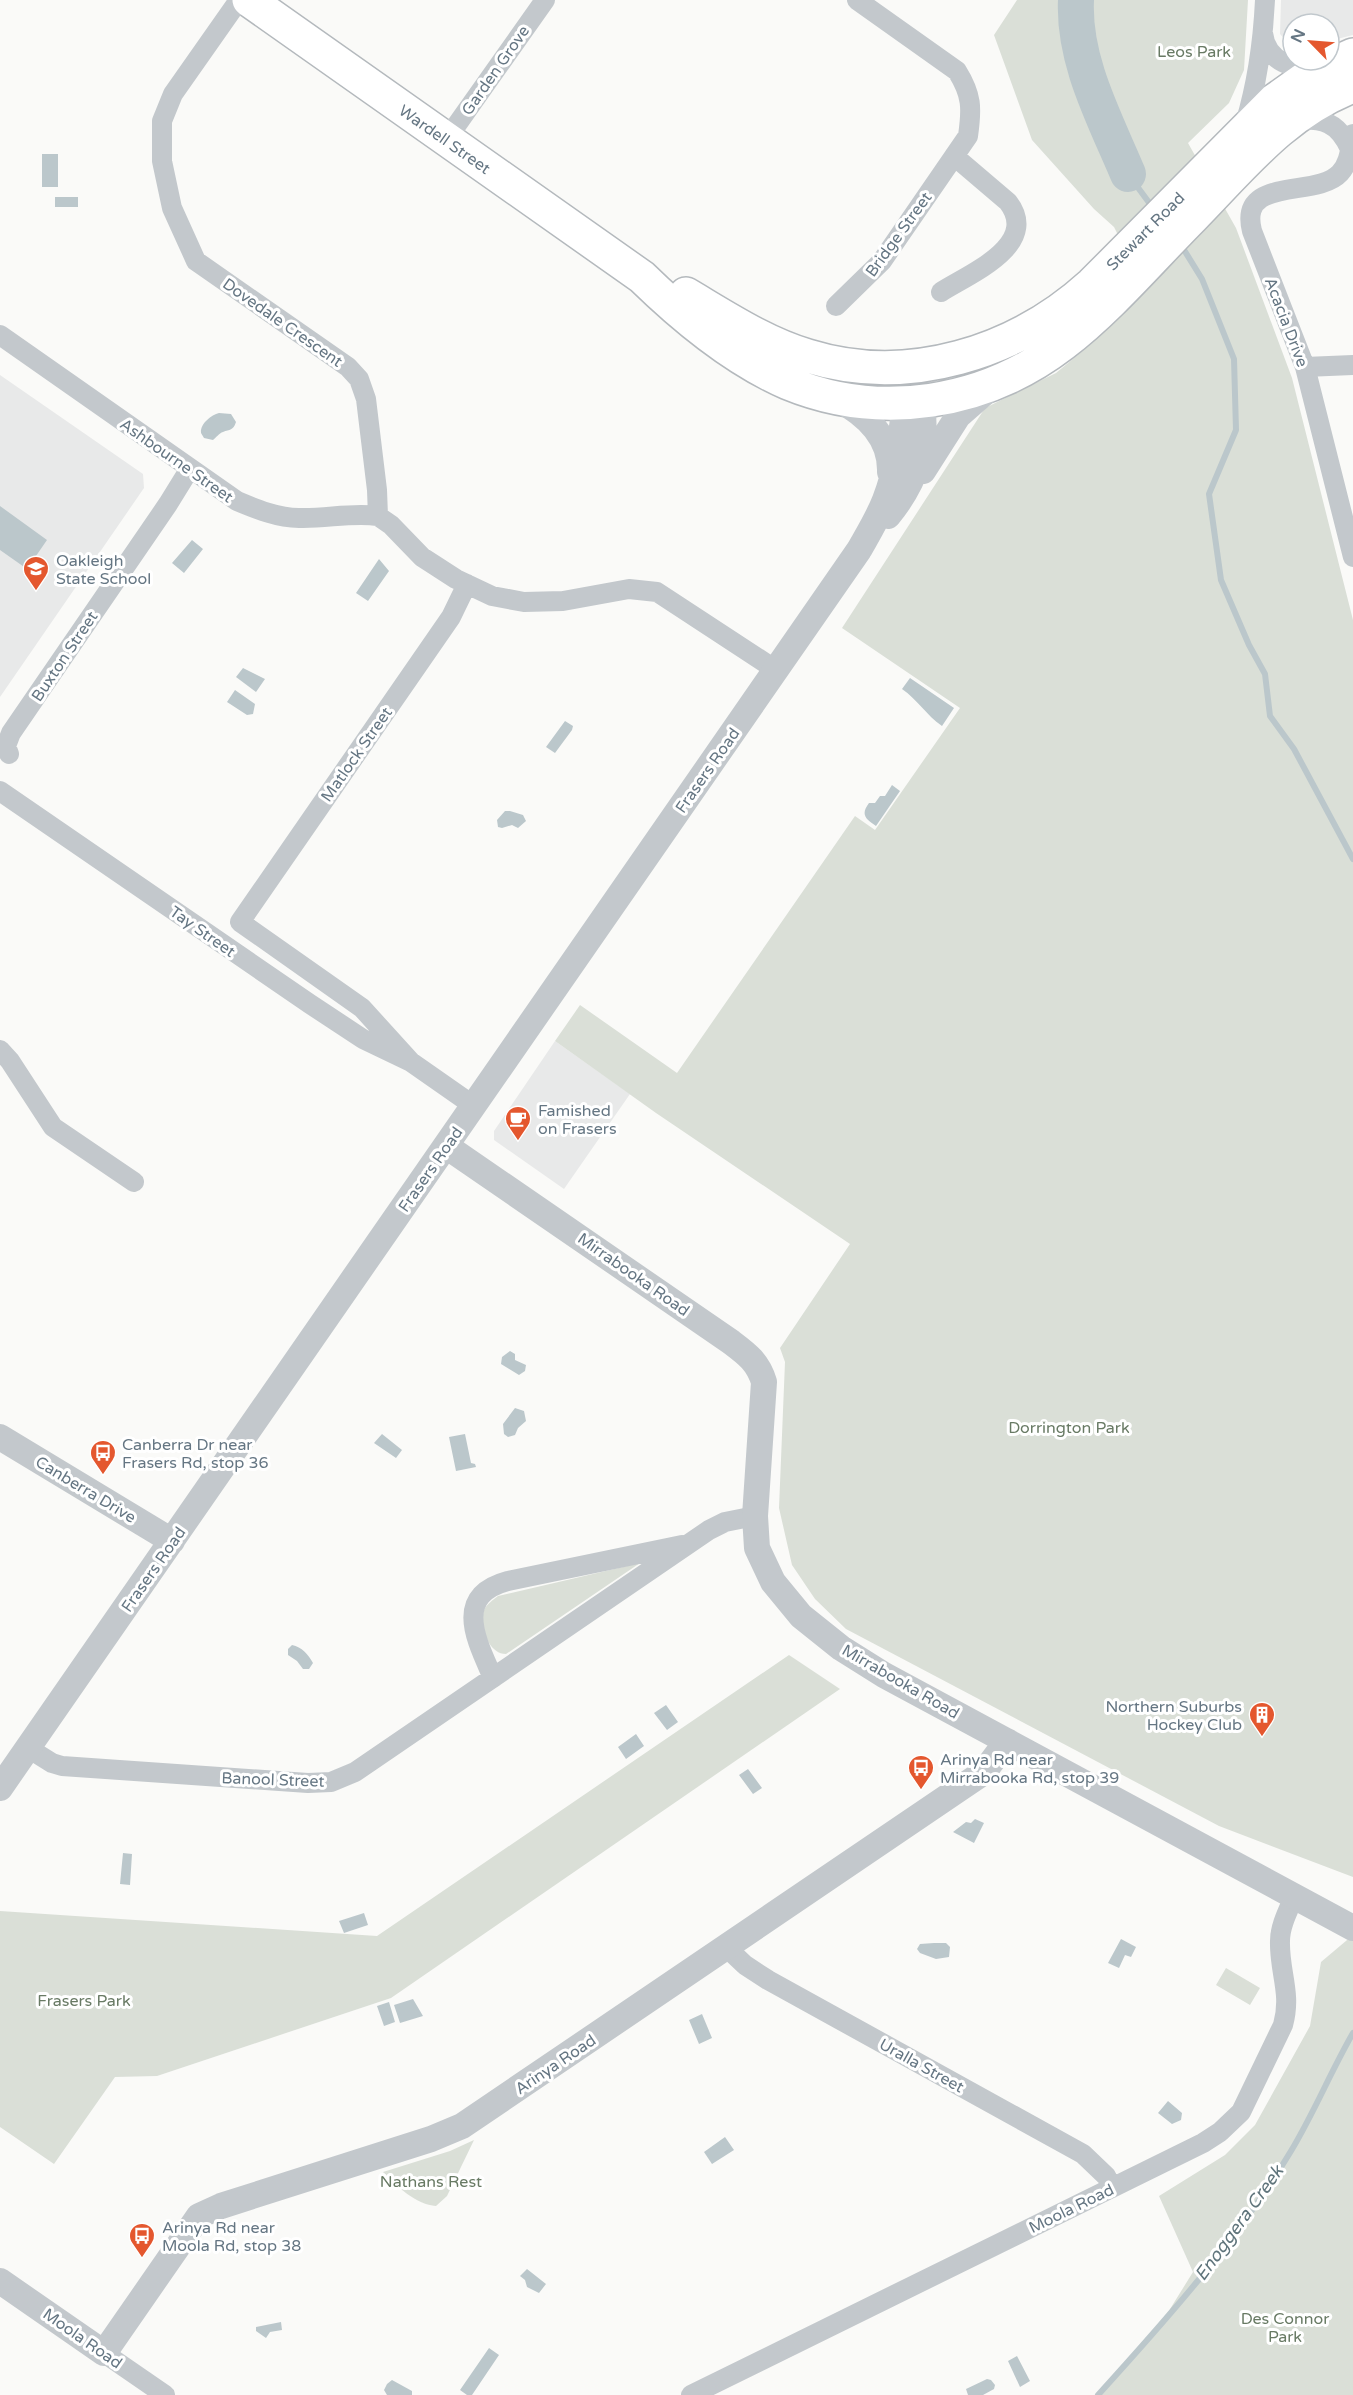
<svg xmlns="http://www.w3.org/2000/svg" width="1353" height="2395" viewBox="0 0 1353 2395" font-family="'Varela Round',sans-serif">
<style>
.built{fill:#e8e9e9}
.green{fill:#dadfd7}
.water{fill:#bbc7cb}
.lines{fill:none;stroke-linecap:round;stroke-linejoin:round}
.stream{stroke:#bbc7cb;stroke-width:6}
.river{stroke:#bbc7cb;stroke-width:36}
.trunk-casing{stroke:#b4b9bd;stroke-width:36}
.minor{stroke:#c3c8cc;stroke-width:20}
.tertiary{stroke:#c3c8cc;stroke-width:26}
.trunk{stroke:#fff;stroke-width:33}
.labels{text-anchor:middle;stroke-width:6;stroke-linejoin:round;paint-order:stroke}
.park-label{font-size:16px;fill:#687a64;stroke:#fff}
.street-label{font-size:16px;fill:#657683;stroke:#fff}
.poi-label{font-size:16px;fill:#657683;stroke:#fff;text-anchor:start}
.water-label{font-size:18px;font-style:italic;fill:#60757c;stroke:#fff}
</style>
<rect width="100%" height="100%" fill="#fafaf8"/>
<path class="built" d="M1281,0h72v35l-24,6v-17h-36v19l-4,1 -9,-10z
M0,375l143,99 1,14 -144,209z
M555,1041l75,53 -66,95 -70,-49v-9z"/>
<path class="green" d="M1017,0h231l-4,70 -15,33 -41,40 48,85 56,150 61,242v1257l-134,-51 -373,-197 -31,-30 -23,-34 -13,-57 6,-146 -5,-14 70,-104 -194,-131 -101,-72 25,-36 97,68 178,-257 20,14 85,-122 -118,-80 143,-220 71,-35 35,-29 55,-53 -32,-64 -20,-18 -62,-69 -38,-105z
M640,1563l-134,91c-18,0 -27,-29 -22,-44 3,-6 9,-10 14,-14z
M789,1655l51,34 -449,309 -234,78 -42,1 -61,87 -54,-37v-216l377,25z
M1353,1935v460h-255l59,-65 36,-58 -34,-76 66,-41 30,-30 55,-99 11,-64z
M1226,1968l34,20 -10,17 -34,-20z
M474,2140l-27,56 -11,10c-19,-1 -40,-20 -53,-34l67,-21z"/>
<path class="water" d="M42,154h16v33h-16z
M55,197h23v10h-23z
M219,413l12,1 5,8c-3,9 -6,7 -13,10 -4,1 -7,6 -10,8l-9,-2 -3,-5c-1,-9 10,-18 18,-20z
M0,506l47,34 -20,29 -27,-19z
M192,540l11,9 -19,24 -12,-10z
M379,559l10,12 -21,30 -12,-8z
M243,668l22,11 -9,13 -20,-15z
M910,678l44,30 -12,18c-16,-11 -24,-26 -40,-37z
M235,690l20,14 -2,10 -6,1 -20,-13z
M565,721l8,5 -1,4 -17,23 -9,-6z
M892,785l8,6 -24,35c-10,-7 -16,-11 -7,-23h6l5,-7h5z
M505,811h5l13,4 3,6 -8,7 -6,-3 -10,3 -4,-1 -1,-7z
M510,1351l5,3v6l11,5 -1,6 -6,4 -18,-11 1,-7z
M515,1408l9,3 2,10 -8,7 -3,7 -7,2 -4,-3 -1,-10z
M382,1434l20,16 -6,8 -22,-15z
M465,1434l6,29 4,1 1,3 -20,4 -7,-34z
M292,1645c10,2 16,9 21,18l-4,6h-6l-6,-8 -9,-6v-6z
M666,1705l12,17 -11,8 -13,-17z
M636,1734l8,12 -18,13 -8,-12z
M748,1769l14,19 -9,6 -14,-19z
M975,1819l9,4 -10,20 -21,-11 13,-10 5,1z
M123,1853l9,1 -2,31 -10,-1z
M364,1913l4,12 -24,8 -5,-12z
M1121,1939l15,8 -5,10 -6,-2 -6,13 -11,-5z
M934,1943h12l4,4 -1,10 -13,2 -16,-6 -3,-4 3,-5z
M413,1999l10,17 -23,7 -6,-18z
M389,2002l6,20 -11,4 -7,-20z
M702,2014l10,24 -13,6 -10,-24z
M1168,2101l14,12 -1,7 -9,4 -14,-11z
M725,2137l9,13 -22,14 -8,-12z
M527,2269l19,15 -7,9 -12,-6 -2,-7 -5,-4z
M281,2322l1,8 -12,2 -4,6 -10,-7v-4z
M489,2348l10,7 -27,40h-5l-7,-5z
M1017,2356l13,25 -10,6 -12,-26z
M987,2379l4,1 4,5 -1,4 -11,6h-15l-2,-6z
M392,2380l20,11v4h-25l-3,-5 3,-6z"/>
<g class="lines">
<path class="stream" d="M1128,174l25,34
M1181,245l21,34 32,80 2,71 -27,64 12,86 28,65 16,29 5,42 24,33 59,110
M1098,2395c68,-75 141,-157 193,-244 23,-38 40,-80 62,-118"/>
<path class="river" d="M1076,0c-3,61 29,119 52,174"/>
<defs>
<path id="trunk" d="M249,0l393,277c42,41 91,82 146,106 92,38 197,21 275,-39 46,-35 89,-86 130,-127 50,-51 92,-105 160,-131
M686,294c39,23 78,49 122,62 100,31 208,-3 284,-72l183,-184 38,-27 40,-18"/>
</defs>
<use href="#trunk" class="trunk-casing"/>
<path class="minor" d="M239,0l-66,94 -11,27v40l10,47 24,53 152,106 11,12 7,20 11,91 1,26 13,9 31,32 34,22 36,17 32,6 39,-1 66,-12 28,3 119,78
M1263,33c3,28 32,39 57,35
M1294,120c29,-2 44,2 56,29
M1245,124c12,-40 18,-82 20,-124
M1353,134c-3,14 -3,28 -13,39 -24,26 -102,2 -88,58l53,136 48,190
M446,140l99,-140
M941,292c28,-18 100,-47 67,-90l-54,-46
M836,306l46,-45 86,-125c4,-28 4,-41 -11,-65l-100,-71
M0,335l237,166c19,8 41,17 62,17 27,1 53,-6 79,-2
M1305,367l48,-2
M9,754l-3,-8 5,-13 157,-229 21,-34
M0,791l310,213 53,35 48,23 63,44
M0,1050l10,11 43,66 81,55
M411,1062l-49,-54 -122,-86 211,-305 16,-33
M493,1678c-16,-37 -41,-82 15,-97l174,-36
M28,1748l24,15 10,3 246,17 23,-1 24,-10 354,-242 16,-8 30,-6
M726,1947l19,18 23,15 315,174 23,22 6,12
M104,2353l61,42
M691,2395l512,-252 17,-11 21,-20 42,-87c9,-32 -4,-53 -3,-84 0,-15 8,-30 14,-44"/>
<path class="tertiary" d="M837,399c29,15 54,39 53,73
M923,471l35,-55 32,-28
M888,516c28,-34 40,-70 34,-114
M446,1146l285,196c16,12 27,20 33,40l-9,134 2,32 16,34 28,34 40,32 43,27 469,253
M0,1437l172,104
M0,1788l859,-1238c9,-16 19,-32 26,-50 12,-31 16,-64 20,-96
M0,2281l104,72 95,-137 22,-10 210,-67 31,-13 522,-354 23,-31"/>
<use href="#trunk" class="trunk"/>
</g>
<defs>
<symbol id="school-pin" viewBox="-11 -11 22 30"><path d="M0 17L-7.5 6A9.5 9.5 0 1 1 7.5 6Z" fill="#e4572e" stroke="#fff"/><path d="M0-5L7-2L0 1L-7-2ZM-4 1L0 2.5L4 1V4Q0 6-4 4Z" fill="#fff"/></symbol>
<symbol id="cafe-pin" viewBox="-11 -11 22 30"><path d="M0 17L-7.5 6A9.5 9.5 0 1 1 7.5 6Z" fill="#e4572e" stroke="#fff"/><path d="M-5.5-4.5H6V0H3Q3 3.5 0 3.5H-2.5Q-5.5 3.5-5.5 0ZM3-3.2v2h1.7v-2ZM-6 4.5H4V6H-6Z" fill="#fff"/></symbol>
<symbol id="bus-pin" viewBox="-11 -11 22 30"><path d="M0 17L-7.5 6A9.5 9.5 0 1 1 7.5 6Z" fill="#e4572e" stroke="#fff"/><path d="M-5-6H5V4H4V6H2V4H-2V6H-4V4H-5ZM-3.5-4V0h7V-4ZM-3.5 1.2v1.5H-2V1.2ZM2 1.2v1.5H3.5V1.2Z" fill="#fff"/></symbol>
<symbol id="building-pin" viewBox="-11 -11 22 30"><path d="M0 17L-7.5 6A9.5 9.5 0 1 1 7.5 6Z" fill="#e4572e" stroke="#fff"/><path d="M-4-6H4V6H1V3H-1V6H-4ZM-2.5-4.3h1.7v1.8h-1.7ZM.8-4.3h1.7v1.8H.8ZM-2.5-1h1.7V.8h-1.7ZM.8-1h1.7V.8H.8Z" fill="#fff"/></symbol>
</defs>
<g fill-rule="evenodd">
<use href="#school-pin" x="21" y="554" width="30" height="40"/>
<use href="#cafe-pin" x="503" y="1104" width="30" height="40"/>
<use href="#bus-pin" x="88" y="1438" width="30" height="40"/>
<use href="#building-pin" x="1247" y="1700" width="30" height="40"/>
<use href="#bus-pin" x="906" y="1753" width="30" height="40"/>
<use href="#bus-pin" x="127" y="2221" width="30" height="40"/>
</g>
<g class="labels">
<g class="park-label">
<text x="1194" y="57">Leos Park</text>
<text x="1069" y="1433">Dorrington Park</text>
<text x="84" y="2006">Frasers Park</text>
<text x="431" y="2187">Nathans Rest</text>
<text x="1285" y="2324">Des Connor<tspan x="1285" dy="18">Park</tspan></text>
</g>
<g class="street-label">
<text transform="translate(495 70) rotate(-55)" y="6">Garden Grove</text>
<text transform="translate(445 139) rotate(35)" y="6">Wardell Street</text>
<text transform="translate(1145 231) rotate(-45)" y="6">Stewart Road</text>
<text transform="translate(898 234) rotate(-54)" y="6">Bridge Street</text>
<text transform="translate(283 322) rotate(35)" y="6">Dovedale Crescent</text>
<text transform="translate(1287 322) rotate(69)" y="6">Acacia Drive</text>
<text transform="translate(177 460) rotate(35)" y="6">Ashbourne Street</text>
<text transform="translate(64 656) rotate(-56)" y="6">Buxton Street</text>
<text transform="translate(356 754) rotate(-55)" y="6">Matlock Street</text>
<text transform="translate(707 770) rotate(-55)" y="6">Frasers Road</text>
<text transform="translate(203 931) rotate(35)" y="6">Tay Street</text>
<text transform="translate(430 1169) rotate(-55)" y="6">Frasers Road</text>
<text transform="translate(634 1274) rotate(35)" y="6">Mirrabooka Road</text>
<text transform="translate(86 1489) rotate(31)" y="6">Canberra Drive</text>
<text transform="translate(153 1569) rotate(-55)" y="6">Frasers Road</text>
<text transform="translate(901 1681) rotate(30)" y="6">Mirrabooka Road</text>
<text transform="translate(273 1779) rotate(2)" y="6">Banool Street</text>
<text transform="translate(555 2064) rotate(-34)" y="6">Arinya Road</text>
<text transform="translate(922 2065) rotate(29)" y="6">Uralla Street</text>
<text transform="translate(1071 2208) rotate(-26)" y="6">Moola Road</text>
<text transform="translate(83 2338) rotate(35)" y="6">Moola Road</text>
</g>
<g class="poi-label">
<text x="56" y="566">Oakleigh<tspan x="56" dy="18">State School</tspan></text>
<text x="538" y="1116">Famished<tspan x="538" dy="18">on Frasers</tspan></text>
<text x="122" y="1450">Canberra Dr near<tspan x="122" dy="18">Frasers Rd, stop 36</tspan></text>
<text x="1242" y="1712" text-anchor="end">Northern Suburbs<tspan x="1242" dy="18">Hockey Club</tspan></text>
<text x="940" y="1765">Arinya Rd near<tspan x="940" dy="18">Mirrabooka Rd, stop 39</tspan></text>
<text x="162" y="2233">Arinya Rd near<tspan x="162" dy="18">Moola Rd, stop 38</tspan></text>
</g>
<g class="water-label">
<text transform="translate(1239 2223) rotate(-54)" y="6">Enoggera Creek</text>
</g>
</g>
<g transform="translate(1311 42) rotate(295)"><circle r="28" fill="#ffffff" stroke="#c1c8cd" stroke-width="1.5"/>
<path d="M0-4.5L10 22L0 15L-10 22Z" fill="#e4572e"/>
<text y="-9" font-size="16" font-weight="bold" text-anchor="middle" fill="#657683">N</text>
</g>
</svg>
